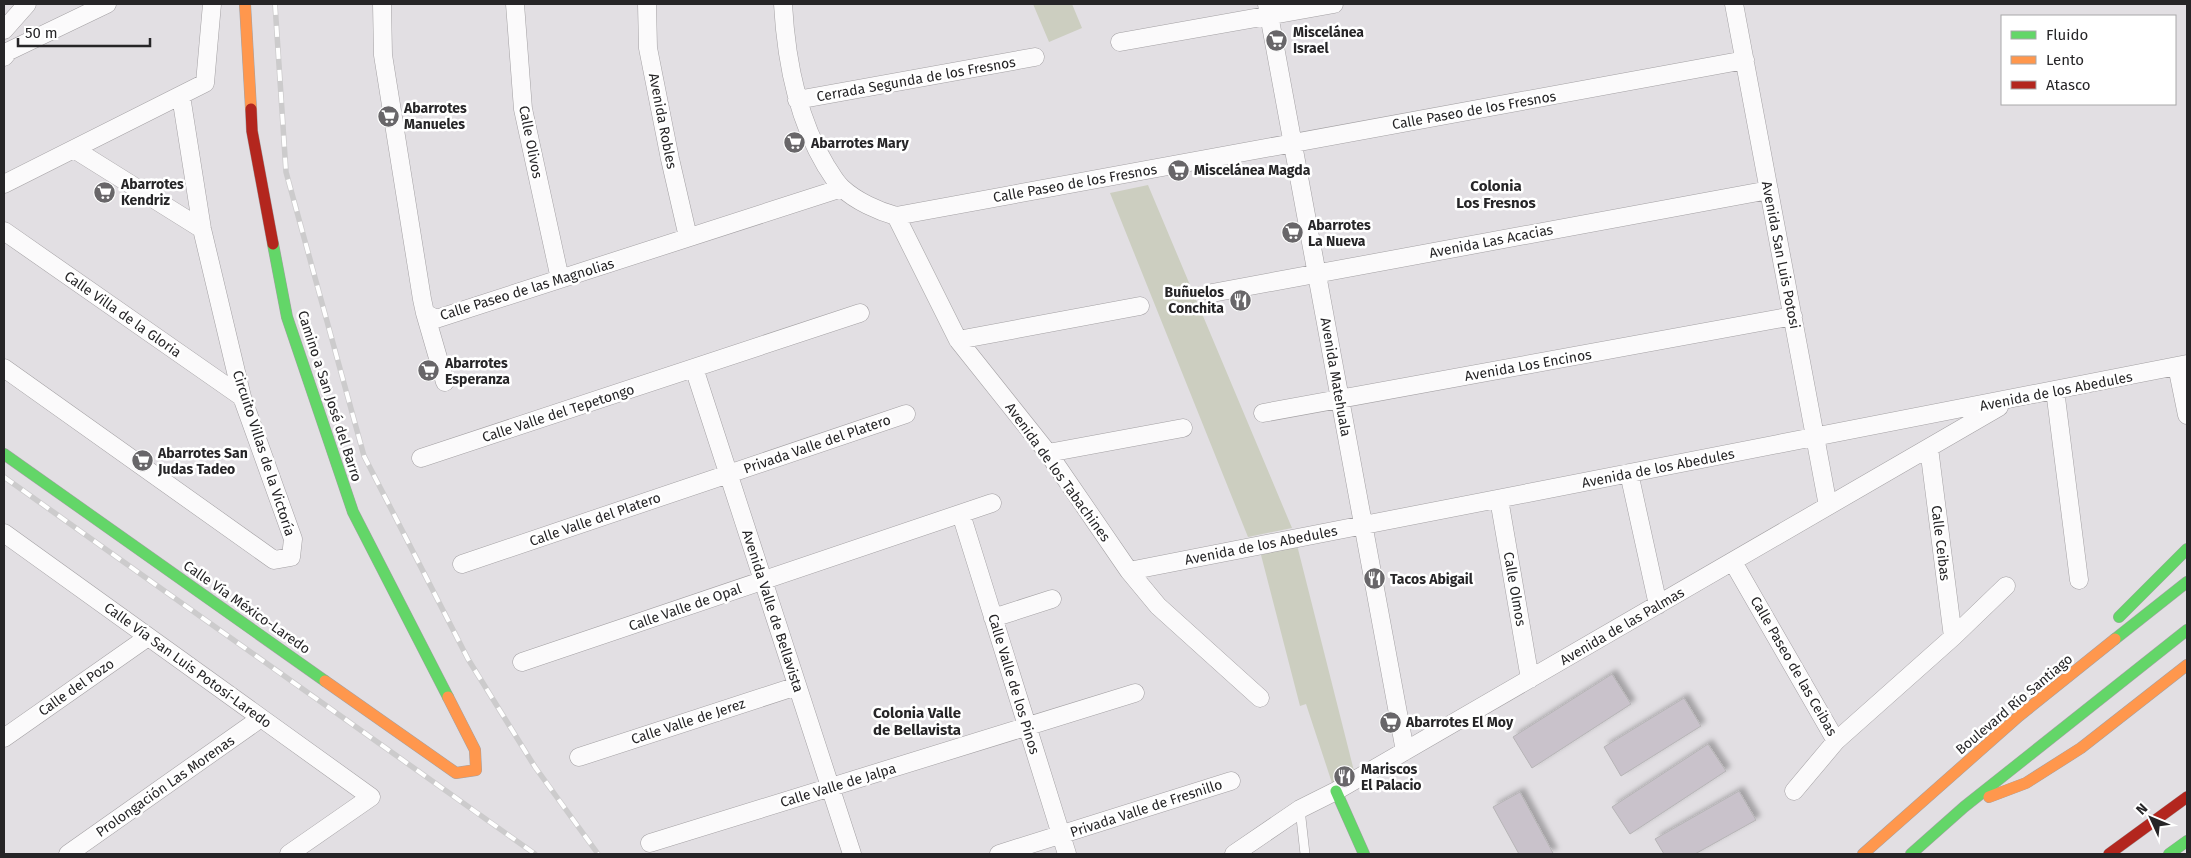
<svg xmlns="http://www.w3.org/2000/svg" width="2191" height="858" viewBox="0 0 2191 858" font-family="'Fira Sans',sans-serif">
<style>
.green{fill:#cccec0}
.building{fill:#c9c2cb;stroke:#b6b4b6;filter:url(#shadow)}
.lines{fill:none;stroke-linecap:round;stroke-linejoin:round}
.lane-casing{stroke:#a3a0a3;stroke-width:10}
.street-casing{stroke:#a3a0a3;stroke-width:19}
.fast-casing{stroke:#a3a0a3;stroke-width:12}
.slow-casing{stroke:#a3a0a3;stroke-width:12}
.jam-casing{stroke:#a3a0a3;stroke-width:12}
.lane{stroke:#fbfafb;stroke-width:9}
.street{stroke:#fbfafb;stroke-width:18}
.fast{stroke:#63d668;stroke-width:11}
.slow{stroke:#ff974d;stroke-width:11}
.jam{stroke:#b3261e;stroke-width:11}
.rail-casing{stroke:#cccbcc;stroke-width:5.5}
.rail{stroke:#fff;stroke-width:4;stroke-dasharray:11;stroke-linecap:butt}
.labels{text-anchor:middle;stroke-width:5;stroke-linejoin:round;paint-order:stroke}
.poi-label{font-size:14px;font-weight:bold;fill:#262527;stroke:#fff;text-anchor:start}
.street-label{font-size:14px;fill:#262527;stroke:#fff}
.neighbourhood-label{font-size:15px;font-weight:bold;fill:#262527;stroke:#fff}
</style>
<defs>
<filter id="shadow"><feDropShadow dx="4.5" dy="-4.5" stdDeviation="2.5" flood-color="#0004"/></filter>
</defs>
<rect width="100%" height="100%" fill="#e2dfe3"/>
<path class="green" d="M1033,4h39l10,24 -33,14z
M1148,185l144,343 -44,9 -138,-344z
M1297,545l57,226 -22,12 -26,-79 -6,2 -39,-151z"/>
<path class="building" d="M1612,674l19,30 -99,64 -19,-31z
M1684,698l17,28 -80,50 -17,-29z
M1708,744l18,27 -96,63 -18,-27z
M1739,791l17,29 -61,34h-31l-9,-15z
M1520,792l33,61 -3,1h-31l-26,-47z"/>
<g class="lines">
<defs>
<path id="lane" d="M1300,809l5,45"/>
<path id="street" d="M382,4l1,51 39,244 3,14 11,6 406,-131
M515,4l8,105 37,170
M647,4l1,44 22,111 18,78
M783,4c3,55 14,114 43,162 5,7 9,16 16,22 14,13 36,23 54,28l849,-156
M1267,4l138,747
M1734,4l94,502
M4,30l23,-26
M1120,42l214,-38
M4,57l5,-6 98,-47
M797,100l238,-43
M74,149l128,80
M4,184l201,-101 7,-79
M896,216l62,124 90,113 81,118 29,35 102,92
M4,231l238,166
M1212,293l557,-103
M425,313l20,69
M958,340l182,-34
M2177,366l10,49
M4,368l270,192 17,-3 2,-18 -51,-142 -40,-168 -21,-133
M694,368l158,486
M2055,390l24,190
M1263,413l530,-97
M1929,448l24,189
M1048,453l135,-25
M421,458l439,-145
M1629,473l29,132
M1499,499l31,180
M961,514l106,340
M4,533l367,264 -82,57
M1733,562l103,179
M462,564l444,-150
M1129,571l1058,-207
M993,618l59,-19
M522,662l470,-159
M4,738l144,-101
M579,757l218,-71
M1794,791l42,-50 117,-104 53,-51
M650,843l485,-150
M68,854l193,-136
M999,854l232,-73
M1234,854l66,-45 36,-18 663,-384"/>
<path id="fast" d="M273,244l14,73 66,195 95,185
M4,454l321,227
M2119,617l68,-68
M2115,639l72,-57
M1336,791l28,63
M1911,854l53,-47 223,-177
M2169,854l18,-13"/>
<path id="slow" d="M245,4l6,105
M325,681l131,92 20,-3 -1,-20 -27,-53
M1989,797l37,-14 55,-35 106,-83
M1863,854l156,-138 96,-77"/>
<path id="jam" d="M251,109l1,22 21,113
M2109,854l78,-57"/>
</defs>
<use href="#lane" class="lane-casing"/>
<use href="#street" class="street-casing"/>
<use href="#fast" class="fast-casing"/>
<use href="#slow" class="slow-casing"/>
<use href="#jam" class="jam-casing"/>
<use href="#lane" class="lane"/>
<use href="#street" class="street"/>
<use href="#fast" class="fast"/>
<use href="#slow" class="slow"/>
<use href="#jam" class="jam"/>
<defs>
<path id="rail" d="M275,4l11,168 78,284 104,203 67,108 63,87
M4,477l531,377"/>
</defs>
<use href="#rail" class="rail-casing"/>
<use href="#rail" class="rail"/>
</g>
<defs>
<symbol id="supermarket-disc" viewBox="-11 -11 22 22"><circle r="9.5" fill="#686669" stroke="#fff"/><path d="M-6-5.5h2.5l.6 2H6L4.5 2H-2.5L-4.4-4H-6ZM-1.5 3.2a1.3 1.3 0 1 0 .1 0ZM3 3.2a1.3 1.3 0 1 0 .1 0Z" fill="#fff"/></symbol>
<symbol id="restaurant-disc" viewBox="-11 -11 22 22"><circle r="9.5" fill="#686669" stroke="#fff"/><path d="M-5-6h1v4h1v-4h1v4h1v-4h1v5L-1.5 .5V6h-2V.5L-5-1ZM5-6V6H3V1.5H1.5Q1.5-4 5-6Z" fill="#fff"/></symbol>
</defs>
<g fill-rule="evenodd">
<use href="#supermarket-disc" x="1264" y="28" width="25" height="25"/>
<use href="#supermarket-disc" x="376" y="104" width="25" height="25"/>
<use href="#supermarket-disc" x="782" y="130" width="25" height="25"/>
<use href="#supermarket-disc" x="1166" y="158" width="25" height="25"/>
<use href="#supermarket-disc" x="92" y="180" width="25" height="25"/>
<use href="#supermarket-disc" x="1280" y="220" width="25" height="25"/>
<use href="#restaurant-disc" x="1228" y="288" width="25" height="25"/>
<use href="#supermarket-disc" x="416" y="358" width="25" height="25"/>
<use href="#supermarket-disc" x="130" y="448" width="25" height="25"/>
<use href="#restaurant-disc" x="1362" y="566" width="25" height="25"/>
<use href="#supermarket-disc" x="1378" y="710" width="25" height="25"/>
<use href="#restaurant-disc" x="1332" y="764" width="25" height="25"/>
</g>
<g class="labels">
<g class="poi-label">
<text x="1293" y="37">Miscelánea<tspan x="1293" dy="16">Israel</tspan></text>
<text x="404" y="113">Abarrotes<tspan x="404" dy="16">Manueles</tspan></text>
<text x="811" y="148">Abarrotes Mary</text>
<text x="1194" y="175">Miscelánea Magda</text>
<text x="121" y="189">Abarrotes<tspan x="121" dy="16">Kendriz</tspan></text>
<text x="1308" y="230">Abarrotes<tspan x="1308" dy="16">La Nueva</tspan></text>
<text x="1224" y="297" text-anchor="end">Buñuelos<tspan x="1224" dy="16">Conchita</tspan></text>
<text x="445" y="368">Abarrotes<tspan x="445" dy="16">Esperanza</tspan></text>
<text x="158" y="458">Abarrotes San<tspan x="158" dy="16">Judas Tadeo</tspan></text>
<text x="1390" y="584">Tacos Abigail</text>
<text x="1406" y="727">Abarrotes El Moy</text>
<text x="1361" y="774">Mariscos<tspan x="1361" dy="16">El Palacio</tspan></text>
</g>
<g class="street-label">
<text transform="translate(916 79) rotate(-10)" y="5">Cerrada Segunda de los Fresnos</text>
<text transform="translate(1474 110) rotate(-10)" y="5">Calle Paseo de los Fresnos</text>
<text transform="translate(663 121) rotate(79)" y="5">Avenida Robles</text>
<text transform="translate(531 142) rotate(79)" y="5">Calle Olivos</text>
<text transform="translate(1075 183) rotate(-10)" y="5">Calle Paseo de los Fresnos</text>
<text transform="translate(1491 241) rotate(-11)" y="5">Avenida Las Acacias</text>
<text transform="translate(1781 255) rotate(79)" y="5">Avenida San Luis Potosi</text>
<text transform="translate(527 289) rotate(-17)" y="5">Calle Paseo de las Magnolias</text>
<text transform="translate(123 314) rotate(35)" y="5">Calle Villa de la Gloria</text>
<text transform="translate(1528 365) rotate(-10)" y="5">Avenida Los Encinos</text>
<text transform="translate(1336 377) rotate(80)" y="5">Avenida Matehuala</text>
<text transform="translate(2056 391) rotate(-11)" y="5">Avenida de los Abedules</text>
<text transform="translate(330 396) rotate(72)" y="5">Camino a San José del Barro</text>
<text transform="translate(558 413) rotate(-18)" y="5">Calle Valle del Tepetongo</text>
<text transform="translate(817 444) rotate(-19)" y="5">Privada Valle del Platero</text>
<text transform="translate(264 453) rotate(72)" y="5">Circuito Villas de la Victoría</text>
<text transform="translate(1658 468) rotate(-11)" y="5">Avenida de los Abedules</text>
<text transform="translate(1058 472) rotate(54)" y="5">Avenida de los Tabachines</text>
<text transform="translate(595 519) rotate(-19)" y="5">Calle Valle del Platero</text>
<text transform="translate(1941 543) rotate(83)" y="5">Calle Ceibas</text>
<text transform="translate(1261 545) rotate(-11)" y="5">Avenida de los Abedules</text>
<text transform="translate(1515 589) rotate(80)" y="5">Calle Olmos</text>
<text transform="translate(247 607) rotate(35)" y="5">Calle Vía México-Laredo</text>
<text transform="translate(685 607) rotate(-19)" y="5">Calle Valle de Opal</text>
<text transform="translate(773 611) rotate(72)" y="5">Avenida Valle de Bellavista</text>
<text transform="translate(1622 626) rotate(-30)" y="5">Avenida de las Palmas</text>
<text transform="translate(188 665) rotate(36)" y="5">Calle Vía San Luis Potosí-Laredo</text>
<text transform="translate(1794 666) rotate(60)" y="5">Calle Paseo de las Ceibas</text>
<text transform="translate(1014 684) rotate(73)" y="5">Calle Valle de los Pinos</text>
<text transform="translate(76 687) rotate(-35)" y="5">Calle del Pozo</text>
<text transform="translate(2014 704) rotate(-40)" y="5">Boulevard Río Santiago</text>
<text transform="translate(688 721) rotate(-18)" y="5">Calle Valle de Jerez</text>
<text transform="translate(838 785) rotate(-17)" y="5">Calle Valle de Jalpa</text>
<text transform="translate(165 786) rotate(-35)" y="5">Prolongación Las Morenas</text>
<text transform="translate(1146 808) rotate(-18)" y="5">Privada Valle de Fresnillo</text>
</g>
<g class="neighbourhood-label">
<text x="1496" y="191">Colonia<tspan x="1496" dy="17">Los Fresnos</tspan></text>
<text x="917" y="718">Colonia Valle<tspan x="917" dy="17">de Bellavista</tspan></text>
</g>
</g>
<rect width="2191" height="858" fill="none" stroke="#262527" stroke-width="10"/>
<rect x="2001" y="15" width="175" height="90" fill="#ffffff" stroke="#a8a8a9"/>
<rect x="2011" y="31" width="25" height="8" fill="#63d668" stroke="#a8a8a9"/>
<text x="2046" y="40" font-size="15" fill="#262527">Fluido</text>
<rect x="2011" y="56" width="25" height="8" fill="#ff974d" stroke="#a8a8a9"/>
<text x="2046" y="65" font-size="15" fill="#262527">Lento</text>
<rect x="2011" y="81" width="25" height="8" fill="#b3261e" stroke="#a8a8a9"/>
<text x="2046" y="90" font-size="15" fill="#262527">Atasco</text>
<g transform="translate(2151 818) rotate(314)" stroke="#ffffff" stroke-width="4" paint-order="stroke">
<path d="M0-4L9 19L0 12L-9 19Z" fill="#262527"/>
<text y="-8" font-size="14" font-weight="bold" text-anchor="middle" fill="#262527">N</text>
</g>
<path d="M18 38v8h132v-8" fill="none" stroke="#262527" stroke-width="2.5"/>
<text x="25" y="38" font-size="15" fill="#262527" stroke="#ffffff" stroke-width="4" paint-order="stroke">50 m</text>
</svg>
